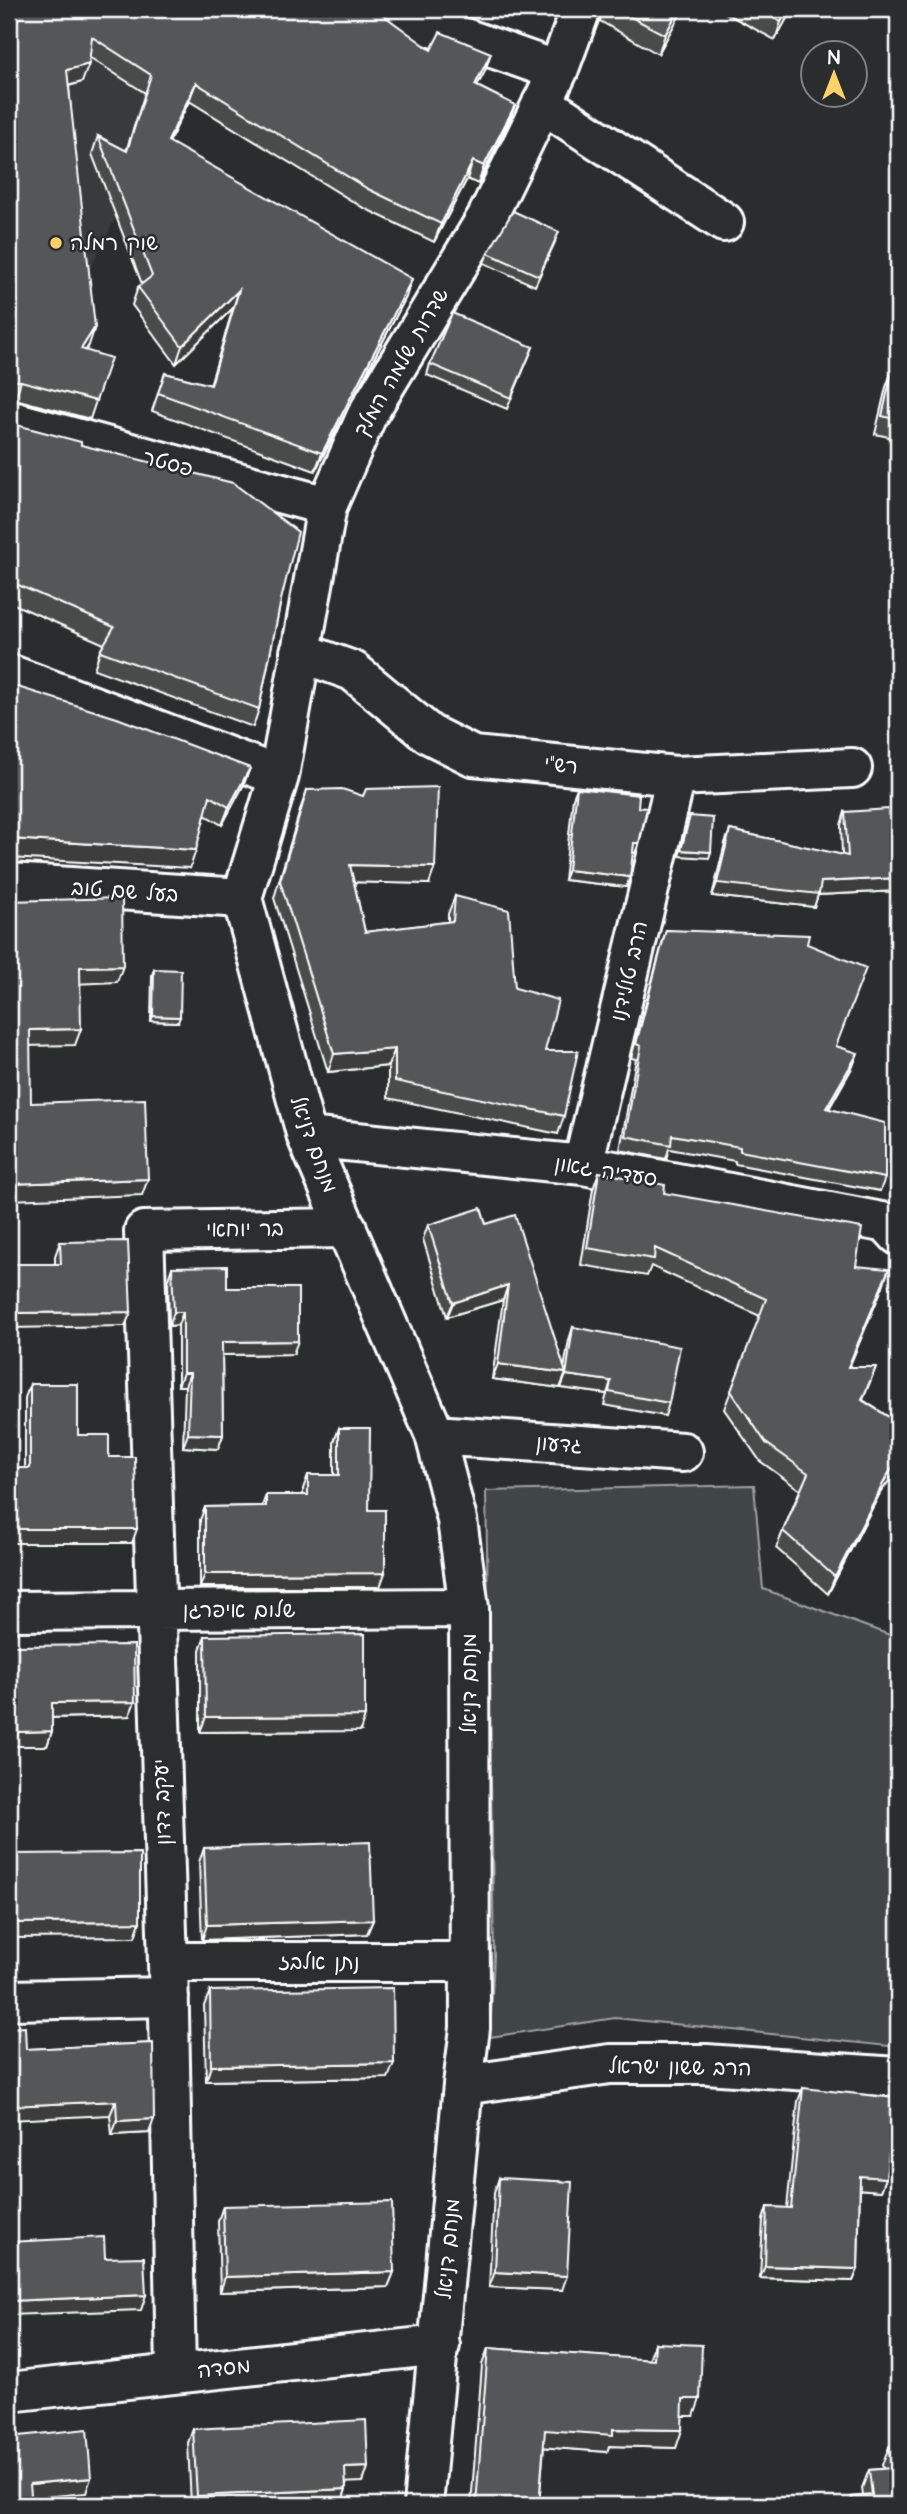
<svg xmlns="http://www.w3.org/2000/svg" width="907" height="2514" viewBox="0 0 907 2514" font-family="'Architects Daughter','Playpen Sans Hebrew',sans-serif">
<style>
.built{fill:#373a3b}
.green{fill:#414445;stroke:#a0a2a2;stroke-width:2}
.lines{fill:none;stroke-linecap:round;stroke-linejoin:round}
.minor-casing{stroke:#fff;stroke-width:44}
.minor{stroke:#2a2d2e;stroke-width:38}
.wall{fill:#494b4c;stroke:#fff;stroke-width:2}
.shaded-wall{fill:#3c3d3e;stroke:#fff;stroke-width:2}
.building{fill:#555758;stroke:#fff;stroke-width:2}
.poi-dot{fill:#ffd166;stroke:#2a2d2e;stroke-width:2.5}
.labels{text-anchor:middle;stroke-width:5;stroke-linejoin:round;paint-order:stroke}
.poi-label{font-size:21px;fill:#fff;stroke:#2a2d2e;text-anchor:start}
.street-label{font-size:21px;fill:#fff;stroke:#2a2d2e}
</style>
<rect width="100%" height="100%" fill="#2a2d2e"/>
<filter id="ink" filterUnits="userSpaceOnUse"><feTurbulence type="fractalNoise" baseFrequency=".0143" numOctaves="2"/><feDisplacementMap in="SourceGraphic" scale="14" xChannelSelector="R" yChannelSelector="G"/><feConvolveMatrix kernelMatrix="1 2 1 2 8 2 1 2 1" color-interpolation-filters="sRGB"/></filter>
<g filter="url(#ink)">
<path class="built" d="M9,9l188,49 -188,369z
M898,623v243l-10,-219z"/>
<path class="green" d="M754,1485l9,104 135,49v409l-283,-29 -125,19 4,-81 -8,-465z"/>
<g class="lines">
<defs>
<path id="minor" d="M382,9l176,62
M542,103l182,119
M9,420l318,86
M300,652l53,19 76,63 44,22 203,20 176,-8
M9,674l270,102
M9,883l233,15
M242,898l65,239 128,298 22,85 12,88 1,420 -7,57 -40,420
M242,898l37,-122 48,-270 40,-91 120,-198 71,-146 23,-62
M307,1137l276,28 304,58 11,12
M583,1165l93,-389
M435,1435l248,17
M9,1611l460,-3
M168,1962h302
M9,2000l160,-3
M463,2085l147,-21h96l192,13
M176,2373l-8,-411 -24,-731 203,-3
M9,2392l431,-47"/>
</defs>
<use href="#minor" class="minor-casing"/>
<use href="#minor" class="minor"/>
</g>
<path class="wall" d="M9,9l422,41 54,21 -8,15 38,19 -7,18 -30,61 -11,-5 -33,63 -72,-35 -173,-106 -20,41 237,155 -91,174 -163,-60 13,-38 45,12 23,-77 -57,56 -44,-59 6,-18 4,-3 -50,-130 6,-18 28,15 19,-58 -56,-36 -7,25 -13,4 20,259 -3,6 10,50 -6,18 -75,-20h-6z
M604,9h79l-25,45 -58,-33z
M718,9h74l-17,31z
M555,242l-20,44 -51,-23 4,-10z
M533,347l-26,62 -80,-34 3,-11z
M893,368l5,2v69l-23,-5 11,-47z
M9,423l72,22 200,155 -22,109 -6,18 -159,-58 6,-18 4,-7 -95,-42z
M11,685l239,83 -7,18 -21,39 -17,-10 -15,53z
M577,788l61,19 -3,46h-3l-2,24 -4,10 -62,-7 9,-82z
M307,790l122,94 -75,-2 11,50 83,-10v-8l7,-18 60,92 30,63 19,65 -6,18 -170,-36v-32l-60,6 -54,-174 27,-91z
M845,812l47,54 6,2v23l-80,4 -4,12 -102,-11 13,-53 5,-13 112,25 -1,-30z
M666,930l141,14 29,102 17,20 -24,43 56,69 -5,13 -145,-27v-3l-66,-12 -3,10 -46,-9 16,-91 -5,-1 31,-114z
M154,969l24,53 -27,-1 1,-46z
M599,1172l65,21 192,73 27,20 -34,81h27l-13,33 35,23v46l-18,24 -52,101 -52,-46 24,-58 -40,-29 -36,-52 36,-93 -109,-50 -4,10 -66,-11 12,-76z
M486,1224l78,144 5,-28 4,-13 96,76 -4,13 -61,-11 3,-11 -46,-6v-3l-1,3 -68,-9 11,-79 -56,17 -24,-78 5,-14z
M60,1242l65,84 -70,-62v-8z
M172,1267l55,21 66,66 -71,1 1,80 -5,14 -35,-2 2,-61h-7v-61l-9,1 -1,-46z
M30,1384l48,51 31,22 23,86 -107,-75v-70z
M339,1428l30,82 11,77h-180v-67l5,-13 57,-1 4,-11h37v-6l5,-14h26v-33z
M205,1636l155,95 -160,1v-82z
M9,1646l120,70 -77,2v13l-5,15h-34v-27l-4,1z
M204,1848l169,72 -6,14 -165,6 -3,-78z
M210,1991l178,87 -182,3 -2,-75z
M153,2043l-4,90 -37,2 -2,-20 -84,-66z
M803,2088l83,90 -5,13 -21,-2 -2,80 -5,12 -93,-3 3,-58 4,-13 20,1 11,-107z
M499,2178l63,112 -73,-3 5,-94z
M223,2206l171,66 -6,15 -168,5 -2,-71z
M655,2343l39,73h-11l-7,32 -67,-2 -2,6 -63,-5 -5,58h-68l11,-140 6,-17 161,12z
M193,2429l175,38 -5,15h-17v7l-5,15 -32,1h-118l-3,-62z
M889,2447l9,58h-49l3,-8 11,-1 -1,-8 7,-18 14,-1 -1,-4z"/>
<path class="shaded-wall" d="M679,9h4l-25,45 7,-19z
M788,9h4l-17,31 6,-18z
M491,53l-6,18 -17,32 7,-18z
M89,64l-7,18 -22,6 7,-18z
M196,83l-7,18 -28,58 7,-18z
M515,105l-7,18 -30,61 6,-18z
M473,161l-6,18 -33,63 7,-18z
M412,279l-6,18 -91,174 7,-18z
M239,290l-6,18 -57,56 6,-18z
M95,327l-6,18 -14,22 6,-18z
M11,381h10l-6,18h-6v-17z
M250,768l-7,18 -21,39 7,-18z
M9,839l187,11 -6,18 -181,-10z
M634,843h5l-4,10h-5z
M681,850l30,2 -2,6 -30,-2z
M350,865l85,2 -6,17 -85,-2z
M568,870l62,7 -4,10 -62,-7z
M898,878v13l-80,4 -4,12 -102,-11 5,-13 104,-1z
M123,966l-6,16 -43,2 6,-17z
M153,1016l27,1 -2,5 -27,-1z
M81,1029l-6,16 -51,1 6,-16z
M395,1049l-7,17 -60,6 6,-18z
M858,1053l-5,13 -32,55 5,-13z
M148,1179l-6,16 -133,5v-16z
M889,1269l-6,17 -41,98 6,-17z
M508,1285l-5,15 -56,17 6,-14z
M131,1312l-6,14 -116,2v-15z
M174,1312h9l-5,13 -9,1z
M298,1341l-5,13 -75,1 4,-13z
M498,1364l68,9 -6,15 -68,-9z
M183,1373h7l-5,13h-7z
M566,1375l45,6 -4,13 -46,-6z
M188,1434l35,1 -5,14 -35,-2z
M898,1460v9l-18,24 -52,101 7,-17 52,-101z
M9,1529h128l-5,14h-123z
M385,1573l-5,14h-180l5,-13z
M135,1702l-6,14 -83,2 6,-15z
M9,1705h9l-5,14 -4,1z
M365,1716l-5,15 -160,1 6,-15z
M52,1731l-5,15h-34l5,-14z
M373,1920l-6,14 -165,6 5,-15z
M140,1922l-5,15 -126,1v-15z
M394,2063l-6,15 -182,3 5,-15z
M116,2101l-6,14 -101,5v-14z
M154,2119l-5,14 -37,2 5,-14z
M860,2176l26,2 -5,13 -25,-2z
M765,2266l93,3 -5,12 -93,-3z
M394,2272l-6,15 -168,5 5,-15z
M495,2272l72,4 -5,14 -73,-3z
M146,2295l-5,15 -132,5v-14z
M683,2399h17l-6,17h-17z
M613,2429l69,1 -6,18 -67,-2 -2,6 -68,-5 6,-17z
M368,2467l-5,15 -23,1 5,-15z
M91,2478l-5,15 -62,6 6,-15z
M346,2489l-5,15 -32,1h-115l3,-9z"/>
<path class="building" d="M9,9h366l56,41 9,-18 51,21 -16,32 40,20 -31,61 -11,-5 -32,63 -73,-35 -172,-106 -28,58 244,138 -90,174 -164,-60 7,-20 46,12 28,-95 -57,56 -44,-59 14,-11 -54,-140 29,15 24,-76 -59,-38 -3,27 -22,6 28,257 -14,22 30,9 -15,43 -75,-20h-10l-2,1z
M616,9h63l-14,26z
M758,9h30l-7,13z
M513,211l46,21 -20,44 -51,-23z
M452,313l81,34 -22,51 -81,-34z
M893,368l5,2v50l-16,-4z
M9,423l72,19v3l152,38 65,49 -17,68 -22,109 -159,-58 14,-24 -105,-46z
M9,675l5,4 -3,6 106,33 133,50 -21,39 -19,-11 -14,54 -187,-11z
M438,787l-3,80 -85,-2 15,67 88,-11 2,-25 54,14 6,78 43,12 -13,51h33l-14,65 -169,-35v-32l-61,5 -54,-173 27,-91 35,-1 21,7 3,-7z
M577,788l62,7 -1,12 9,1 -8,35h-5l-4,34 -62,-7z
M889,809l3,57 6,2v10l-77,4 -2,12 -102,-11 13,-53 118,26 -3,-44z
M690,816l23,2 -2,34 -30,-2z
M122,898l1,68 -43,1 1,62 -51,1 1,73 114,-4 3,80 -139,5v-283z
M666,930l143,5 -2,9 59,24 -30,78 22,7 -32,55 59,15v55l-145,-27v-4l-68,-12 -1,10 -46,-9 16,-90 -5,-2z
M154,969l27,1 -1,47 -27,-1z
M599,1172l66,13 -1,8 198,35 -6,38 33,3 -41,98h28l-14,33 36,23v37l-11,16 -52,101 -52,-46 25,-58 -42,-30 -35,-52 35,-92 -111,-51 -1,11 -67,-11z
M481,1208l5,16 29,-9 51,158 -68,-9 10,-79 -55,18 -25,-78z
M128,1241l3,71 -122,1v-49h52l-1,-22z
M227,1266v22h71v53l-76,1 1,93 -35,-1 2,-61h-7v-61h-9l-2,-45z
M573,1327l107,20 -11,56 -60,-11 2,-11 -45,-6z
M30,1384h48v51h31v22h26l2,72h-128v-61h21z
M339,1428h31l-1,82h16v63l-180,1v-67l61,-1v-11h42v-20h31z
M365,1634v82l-159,1 -1,-81z
M134,1645l1,57 -83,1v28l-34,1v-27h-9v-59z
M370,1842l3,78 -166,5 -3,-77z
M140,1853v69l-131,1v-69z
M393,1988l1,75 -183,3 -1,-75z
M25,2027l1,22 127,-6 1,76 -37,2 -1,-20 -107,5v-78z
M803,2088l92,10 -9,80 -26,-2 -2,93 -93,-3 2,-59 24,1z
M499,2178l73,4 -5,94 -72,-4z
M392,2202l2,70 -169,5 -2,-71z
M104,2237l1,21 39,-1 2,38 -137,6v-59z
M655,2343l47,2 -2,54h-17l-1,31 -69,-1v6l-68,-5 -6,75h-63l12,-157 166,12z
M366,2420l2,47 -23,1 1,21 -149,7 -4,-67z
M87,2429l4,49 -61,6 2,21h-23v-68z
M898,2446v59h-45l-1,-8 20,-2 -3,-25 22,-2 -2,-21z"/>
</g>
<circle class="poi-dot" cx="56" cy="243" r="7"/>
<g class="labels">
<g class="poi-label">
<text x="70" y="250">שוק רמלה</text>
</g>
<g class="street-label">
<text transform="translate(401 362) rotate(-60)" y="7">שדרות שלמה המלך</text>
<text transform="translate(168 463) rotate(15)" y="7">פסטר</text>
<text transform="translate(561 765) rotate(6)" y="7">רש"י</text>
<text transform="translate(125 891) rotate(4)" y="7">בעל שם טוב</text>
<text transform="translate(629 971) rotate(-77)" y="7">הרב טולידנו</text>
<text transform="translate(314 1144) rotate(70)" y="7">מנחם דניאל</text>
<text transform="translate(606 1171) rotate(9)" y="7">סעדיה גאון</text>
<text transform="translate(245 1229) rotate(-1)" y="7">בר יוחאי</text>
<text transform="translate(559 1444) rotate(4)" y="7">גדעון</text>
<text x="239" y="1617">שלום איפרגן</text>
<text transform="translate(469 1684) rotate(-90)" y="7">מנחם דניאל</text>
<text transform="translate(162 1802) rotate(-92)" y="7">יעקב דדון</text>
<text x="319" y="1969">נתן אלבז</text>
<text transform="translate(680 2067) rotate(1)" y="7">הרב ששון ישראל</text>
<text transform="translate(448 2249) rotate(-85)" y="7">מנחם דניאל</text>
<text transform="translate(224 2368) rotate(-6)" y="7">מסדה</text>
</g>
</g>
<rect width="907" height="2514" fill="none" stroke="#2a2d2e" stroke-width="35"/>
<rect x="18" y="18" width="872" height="2479" fill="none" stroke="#fff" stroke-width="2.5" filter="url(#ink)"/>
<g transform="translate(834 74)"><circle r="33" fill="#2a2d2e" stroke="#7f8182" stroke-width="2"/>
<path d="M0-5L12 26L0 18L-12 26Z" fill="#ffd166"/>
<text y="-10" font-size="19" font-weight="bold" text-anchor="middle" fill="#ffffff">N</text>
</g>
</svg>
